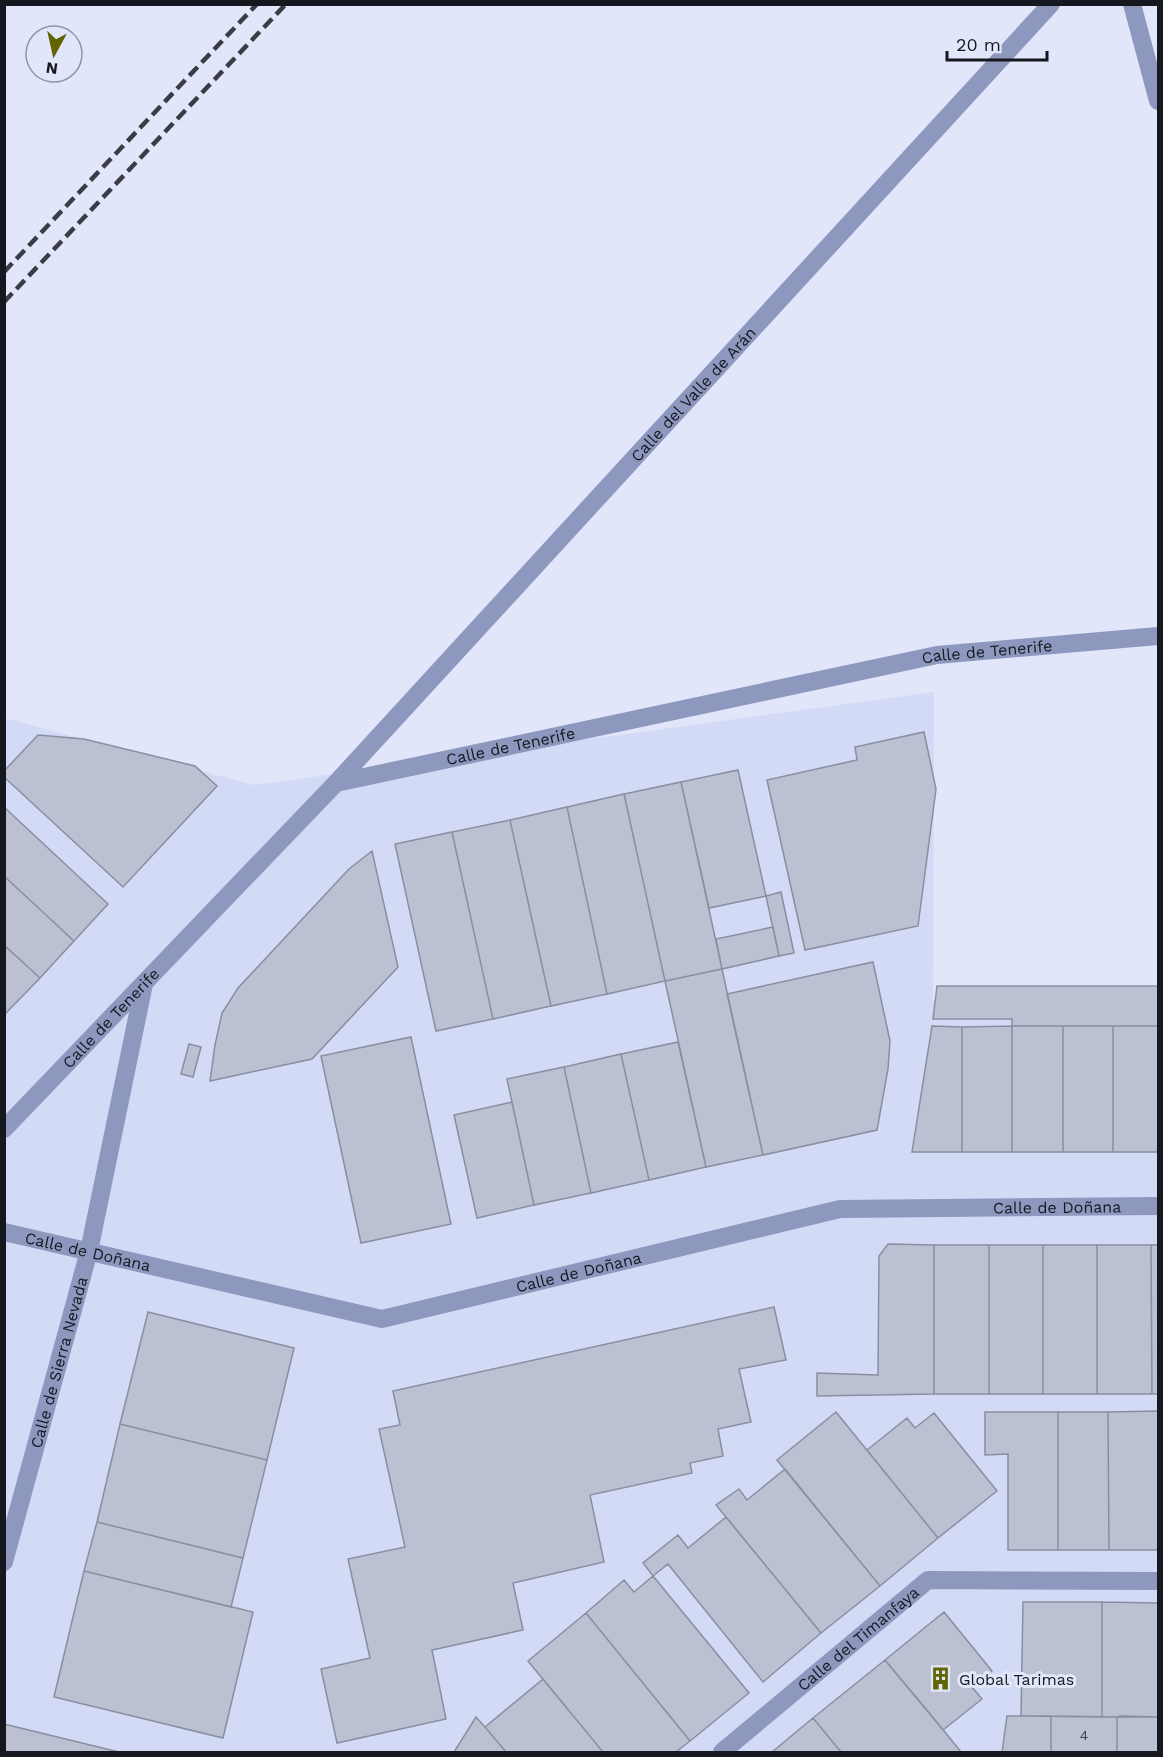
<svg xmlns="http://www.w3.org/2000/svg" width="1163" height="1757" viewBox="0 0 1163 1757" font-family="'Work Sans',sans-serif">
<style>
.built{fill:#d3daf5}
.building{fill:#bbc0d3;stroke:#898ea0;stroke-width:1.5}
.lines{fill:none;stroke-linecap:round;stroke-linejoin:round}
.minor{stroke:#8e97be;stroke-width:18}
.rail{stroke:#3a3d46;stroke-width:4.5;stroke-dasharray:12 6;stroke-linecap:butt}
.labels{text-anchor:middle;stroke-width:6;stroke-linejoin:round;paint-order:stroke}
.number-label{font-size:14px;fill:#3f424c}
.street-label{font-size:16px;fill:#16181f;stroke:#e1e6fa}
.poi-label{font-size:16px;fill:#16181f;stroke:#e1e6fa;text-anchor:start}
</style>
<rect width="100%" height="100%" fill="#e1e6fa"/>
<path class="built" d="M934,692l-1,308 225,8v744h-1153l-1,-1034 250,67z"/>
<path class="building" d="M924,732l12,57 -18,137 -113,24 -38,-170 90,-20 -2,-13z
M38,735l46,4 111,27 22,20 -94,101 -119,-110v-6z
M738,770l28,126 -57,12 -28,-126z
M681,782l41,187 -57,12 -41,-187z
M624,794l41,187 -58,13 -40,-187z
M4,807l104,97 -34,37 -70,-65z
M567,807l40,187 -56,12 -41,-186z
M510,820l41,186 -58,13 -41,-187z
M452,832l41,187 -57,12 -41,-187z
M372,851l26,116 -86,92 -102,22 5,-36 7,-32 16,-25 111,-119z
M4,876l70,65 -34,37 -36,-33z
M781,892l13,61 -15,3 -13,-60z
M773,927l6,29 -57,13 -6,-30z
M4,945l36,33 -35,36h-1z
M873,962l17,79 -2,28 -11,61 -114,25 -36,-161z
M722,969l41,186 -57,12 -41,-186z
M937,986h221v40h-146v-7h-79z
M932,1026l30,1v125h-50z
M1012,1026h51v126h-51z
M1012,1026v126h-50v-125z
M1063,1026h50v126h-50z
M1113,1026h45v126h-45z
M411,1037l40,187 -90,19 -40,-187z
M678,1042l28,125 -57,13 -28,-126z
M189,1044l12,3 -8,30 -12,-3z
M621,1054l28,126 -58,13 -27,-126z
M564,1067l27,126 -57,12 -27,-126z
M512,1102l22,103 -57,13 -23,-103z
M888,1244l46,1v149l-117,2v-23l61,2 1,-119z
M934,1245h55v149h-55z
M989,1245h54v149h-54z
M1043,1245h54v149h-54z
M1097,1245h54l1,149h-55z
M1151,1245h7v149h-6z
M774,1307l12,53 -47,9 12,53 -33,7 5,27 -33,7 2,10 -102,22 14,67 -91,21 10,47 -91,20 14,69 -109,24 -16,-74 49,-11 -22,-99 57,-12 -26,-118 21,-4 -7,-34z
M148,1312l146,36 -27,112 -147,-36z
M1158,1411v139h-49l-1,-138z
M836,1412l102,126 -58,48 -103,-126z
M985,1412h73v138h-50v-96l-23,1z
M1058,1412h50l1,138h-51z
M934,1413l63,78 -59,47 -71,-88 40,-32 8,10z
M120,1424l147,36 -24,98 -146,-36z
M785,1469l95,117 -59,47 -105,-128 23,-16 8,11z
M726,1517l95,116 -58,49 -95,-118 -15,12 -10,-13 35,-28 10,13z
M97,1522l146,36 -12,49 -147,-36z
M84,1571l169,41 -30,126 -169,-41z
M653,1576l96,117 -59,48 -104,-128 38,-33 10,12z
M1023,1602h79v115l-81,-1z
M1102,1602l56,1v114h-56z
M944,1612l48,59 -20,16 10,12 -39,31 -58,-70z
M586,1613l104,128 -14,11h-73l-75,-91z
M885,1660l51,61 25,31h-120l-28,-34z
M543,1679l60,73h-97l-21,-25z
M1007,1716h44v36h-49z
M1051,1716l66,1v35h-66z
M1120,1716l38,1v35h-41v-35z
M476,1717l9,10 21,25h-52z
M813,1718l28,34h-69z
M4,1724l115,28h-115z"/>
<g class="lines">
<g class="minor">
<path d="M1132,4l26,97"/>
<path id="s1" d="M336,783l715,-779"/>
<path id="s2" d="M4,1129l332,-346 601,-128 221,-19"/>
<path id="s3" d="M4,1232l378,87 458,-110 318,-3"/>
<path id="s4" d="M4,1562l85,-311 55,-267"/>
<path id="s5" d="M722,1752l206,-172 230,1"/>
</g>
<path class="rail" d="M4,272l253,-268
M4,302l282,-298"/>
</g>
<defs>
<symbol id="building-bare" viewBox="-9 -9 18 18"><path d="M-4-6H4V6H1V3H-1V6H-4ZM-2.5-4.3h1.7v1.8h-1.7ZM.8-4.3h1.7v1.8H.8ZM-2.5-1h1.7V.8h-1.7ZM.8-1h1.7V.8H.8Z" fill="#616400" stroke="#e1e6fa" stroke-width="2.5" paint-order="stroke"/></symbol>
</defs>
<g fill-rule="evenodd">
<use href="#building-bare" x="924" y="1662" width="33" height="33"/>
</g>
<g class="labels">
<g class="number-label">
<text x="1084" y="1740">4</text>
</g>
<g class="street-label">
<text dy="6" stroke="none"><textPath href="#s1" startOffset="528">Calle del Valle de Arán</textPath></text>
<text dy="6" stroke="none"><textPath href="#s2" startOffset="1144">Calle de Tenerife</textPath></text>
<text dy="6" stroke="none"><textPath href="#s2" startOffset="658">Calle de Tenerife</textPath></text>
<text dy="6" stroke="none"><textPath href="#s2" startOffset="154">Calle de Tenerife</textPath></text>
<text dy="6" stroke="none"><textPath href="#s3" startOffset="1076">Calle de Doñana</textPath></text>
<text dy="6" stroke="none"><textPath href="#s3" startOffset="86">Calle de Doñana</textPath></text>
<text dy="6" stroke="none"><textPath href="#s3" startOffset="590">Calle de Doñana</textPath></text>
<text dy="6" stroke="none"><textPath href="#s4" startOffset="207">Calle de Sierra Nevada</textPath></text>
<text dy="6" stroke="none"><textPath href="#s5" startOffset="177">Calle del Timanfaya</textPath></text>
</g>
<g class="poi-label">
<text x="959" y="1685">Global Tarimas</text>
</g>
</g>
<rect width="1163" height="1757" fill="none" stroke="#16181f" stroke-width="12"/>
<g transform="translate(54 54) rotate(188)"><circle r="28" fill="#e1e6fa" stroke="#9094a2" stroke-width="1.5"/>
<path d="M0-4.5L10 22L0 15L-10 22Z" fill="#616400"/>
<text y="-9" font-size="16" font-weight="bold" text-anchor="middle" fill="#16181f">N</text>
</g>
<path d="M947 51v9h100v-9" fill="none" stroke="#16181f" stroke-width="3"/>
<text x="956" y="51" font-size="18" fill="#16181f" stroke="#e1e6fa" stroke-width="4.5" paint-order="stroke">20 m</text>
</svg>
